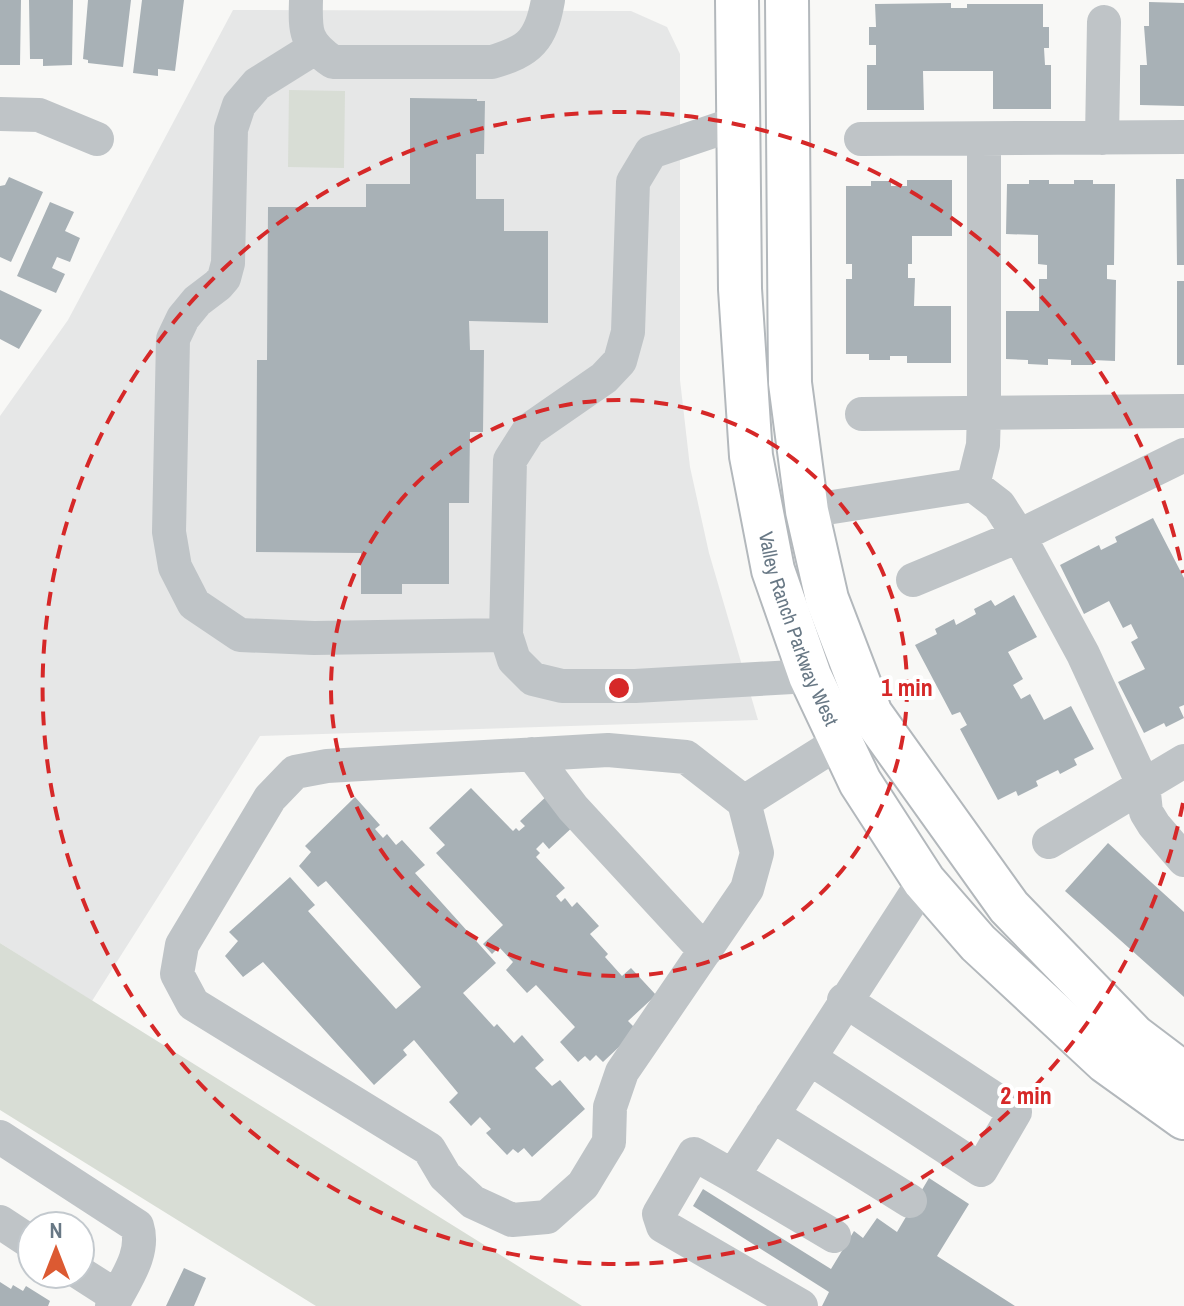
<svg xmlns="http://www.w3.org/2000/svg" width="1184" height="1306" viewBox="0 0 1184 1306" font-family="'Archivo Narrow',sans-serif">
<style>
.built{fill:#e6e7e7}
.green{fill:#d8ddd5}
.building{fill:#a8b1b6}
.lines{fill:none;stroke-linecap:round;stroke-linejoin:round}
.major-casing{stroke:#b3b8bc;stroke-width:46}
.minor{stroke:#bfc4c7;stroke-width:34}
.major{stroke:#fff;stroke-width:42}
.ring{fill:none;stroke:#d62828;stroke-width:4;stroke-dasharray:14 10}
.labels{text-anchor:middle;stroke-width:8;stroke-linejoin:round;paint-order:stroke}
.street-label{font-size:20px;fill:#687885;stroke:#fff}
.centre{fill:#d62828;stroke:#fff;stroke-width:4}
.ring-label{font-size:24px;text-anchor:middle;font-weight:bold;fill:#d62828;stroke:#fff;stroke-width:8;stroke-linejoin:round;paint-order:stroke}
</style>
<rect width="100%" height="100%" fill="#f8f8f6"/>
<path class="built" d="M233,10l398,1 36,16 13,27v326l10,87 19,86 49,167 -498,16 -168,265 -92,-58v-527l68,-96z"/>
<path class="green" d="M289,90l56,1 -1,77 -56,-1z
M0,943l582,363h-266l-316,-196z"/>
<path class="building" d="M0,0h21l-1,65h-20z
M29,0h44l-1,65 -29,1v-7h-13z
M88,0h43l-8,67 -35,-4v-3l-5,-1z
M142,0h42l-9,71 -17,-2v7l-25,-3z
M1149,2l35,1v103l-44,-1v-40h7l-3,-39h5z
M951,3v5h16v-4h76v23h6v21h-5l1,17h6v44h-58v-38h-70l1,39h-57v-45h9v-20h-7v-18h7l-1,-23z
M410,98l67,1v2h8l-1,53h-8v45h28v32h44v92l-79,-2 1,29h14l-1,82h-13l-1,71h-20v81h-47v10h-41v-41l-105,-1 1,-192h10l1,-153h98v-23h44z
M9,177l34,15 -32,70 -11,-5v-71l5,-1z
M1176,179h8v86h-7z
M907,180h45v56h-40v28h-4v14h7l-1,28h37v57h-44v-7h-17v4h-21v-6h-23v-75h6v-15h-6v-78h25v-5h20v5h16z
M1029,180h20v4h25v-4h19v4h22l-1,81h-7v14l9,1 -1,81 -22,-1v5h-22v-5l-23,-1v6l-20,-1v-4l-22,-1v-48h33v-32h8v-14l-9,-1v-29l-32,-1 1,-50h22z
M50,202l24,10 -9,19 15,7 -10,24 -13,-5 -5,11 13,6 -9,19 -39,-17z
M1177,281h7v84h-7z
M0,290l42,20 -23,39 -19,-10z
M1153,518l31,60v127l-5,2 5,11 -18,9 -2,-4 -20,10 -26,-51 27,-13 -14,-27 7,-4 -7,-14 -8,4 -14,-27 -25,13 -24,-49 39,-20 2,5 16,-8 -2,-5z
M1014,595l23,42 -29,15 15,27 -10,6 8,14 9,-5 14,26 27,-14 23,43 -20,10 3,6 -17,9 -2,-4 -22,11 2,5 -20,10 -2,-5 -18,9 -38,-71 7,-4 -7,-13 -8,3 -37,-70 22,-11 -2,-5 19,-10 2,6 20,-11 -2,-5 17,-9 4,6z
M471,788l42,43 3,-3 3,3 6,-5 -5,-5 29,-27 27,30 -27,25 -6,-7 -7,7 4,4 -4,4 29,31 -9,8 5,6 4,-4 7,9 5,-5 22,24 -9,8 18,20 -3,3 17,19 9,-8 25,27 -28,26 9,9 -34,32 -7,-7 -6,6 -5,-5 -7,6 -18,-20 15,-15 -39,-42 -9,8 -21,-23 7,-8 -14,-15 -7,7 -9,-10 20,-19 -67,-72 9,-8 -16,-17z
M355,797l25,28 -5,4 8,9 4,-4 9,11 6,-5 23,25 -10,8 81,90 -33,30 31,34 3,-3 17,19 8,-8 22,25 -9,8 17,18 8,-6 25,29 -53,48 -8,-9 -6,5 -5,-4 -6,6 -21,-22 5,-4 -11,-12 -9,9 -22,-24 9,-9 -44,-53 -11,10 4,5 -33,30 -111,-123 -20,15 -18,-21 13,-15 -9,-9 61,-55 25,28 -7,6 88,98 25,-22 -95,-106 -8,6 -19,-21 12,-14 -6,-6z
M1108,843l76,69v85l-119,-106z
M929,1178l40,26 -32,52 78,50h-193l7,-14 -136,-86 10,-17 128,80 23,-38 9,7 14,-20 20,14z
M184,1268l22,10 -12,28h-28z
M0,1282l11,7 2,-4 10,6 3,-5 24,15 -2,5h-48z"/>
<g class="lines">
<defs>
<g id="major">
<path id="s1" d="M737,0l3,289 11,167 22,114 37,106 50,106 64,99 54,62 128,119 78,56"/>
<path d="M787,0l3,383 17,128 20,88 44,115 138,193 125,129 50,38"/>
</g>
</defs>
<use href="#major" class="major-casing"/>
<path class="minor" d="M306,0c-1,32 -1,43 27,62h159c38,-11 49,-22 56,-62
M313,49l-56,35 -18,21 -8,24 -3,134 -4,15 -6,7 -21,16 -14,17 -10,21 -4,193 6,35 19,37 46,31 74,3 192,-3
M0,114l39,1 58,24
M737,123l-86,29 -18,30 -5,150 -8,29 -16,17 -75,52 -19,30 -4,175 8,25 19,19 29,7h73l175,-10
M1102,138l2,-116
M861,139l323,-2
M862,414l322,-3
M973,485l10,-40 1,-32v-274
M807,511l166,-26 26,20 20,31 64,118 60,130 3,28 8,13 30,35
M913,580l106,-44 165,-81
M532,754l41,54 132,143
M744,802l13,51 -10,36 -125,183 -12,35 -1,35 -26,43 -36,32 -35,3 -39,-18 -28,-26 -16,-27 -236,-145 -16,-30 5,-29 88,-147 25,-26 32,-6 281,-16 78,7 58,45 95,-60
M1049,842l135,-81
M811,1059l170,111 34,-58 -171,-112
M772,1115l138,86
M0,1137l137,89c9,28 -13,55 -25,80
M733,1176l-39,-22 -35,60 4,12 138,80
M0,1222l32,21
M834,1236l-101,-60 191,-295
M80,1273l36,23"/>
<use href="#major" class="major"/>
</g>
<g class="ring">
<circle cx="619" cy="688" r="288"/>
<path d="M1183 803A576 576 0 1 1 1183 573"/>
</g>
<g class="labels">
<g class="street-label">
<text dy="7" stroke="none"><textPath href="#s1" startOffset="636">Valley Ranch Parkway West</textPath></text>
</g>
</g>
<circle cx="619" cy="688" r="12" class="centre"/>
<g class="ring-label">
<text x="907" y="696">1 min</text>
<text x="1026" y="1104">2 min</text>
</g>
<g transform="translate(56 1250)"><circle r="38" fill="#ffffff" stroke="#c3c9ce" stroke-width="2"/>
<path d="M0-6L14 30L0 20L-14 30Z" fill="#dc5a32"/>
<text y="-12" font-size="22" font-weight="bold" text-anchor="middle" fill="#687885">N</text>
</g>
</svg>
